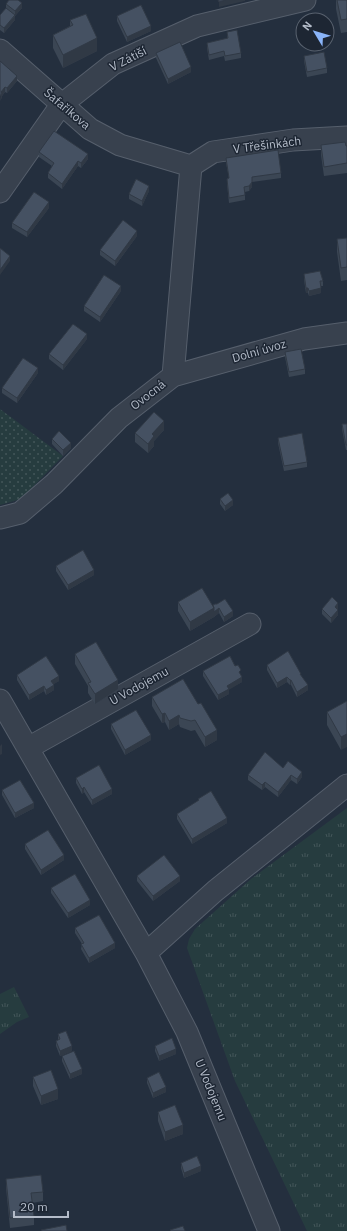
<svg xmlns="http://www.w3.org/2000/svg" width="347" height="1231" viewBox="0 0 347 1231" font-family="'IBM Plex Sans',sans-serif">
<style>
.grass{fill:url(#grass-tufts)}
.park{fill:url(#park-dots)}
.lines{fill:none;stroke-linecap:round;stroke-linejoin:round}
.minor-casing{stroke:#565f6c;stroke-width:23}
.minor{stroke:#38414e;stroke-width:21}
.wall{fill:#3b4654}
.shaded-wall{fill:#303945}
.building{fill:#455162;stroke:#303945}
.labels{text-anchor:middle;stroke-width:3;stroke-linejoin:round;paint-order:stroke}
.street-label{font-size:12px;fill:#b4bcc9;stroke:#1d2633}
</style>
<defs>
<pattern id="grass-tufts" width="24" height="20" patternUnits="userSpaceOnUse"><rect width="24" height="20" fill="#263c3f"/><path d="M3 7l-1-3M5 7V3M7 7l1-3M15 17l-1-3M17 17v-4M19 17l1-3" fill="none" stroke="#435659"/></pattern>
<pattern id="park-dots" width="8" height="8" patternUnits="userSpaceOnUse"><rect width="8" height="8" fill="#263c3f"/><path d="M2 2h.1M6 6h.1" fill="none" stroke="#435659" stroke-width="1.8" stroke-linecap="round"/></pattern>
</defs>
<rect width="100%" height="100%" fill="#242f3e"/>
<path class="grass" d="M347,808v423h-40l-72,-150 -48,-133 2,-9 6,-10 56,-50z
M14,987l15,30 -12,5 -17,12v-40z"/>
<path class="park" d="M0,409l63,47 -42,43 -21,6z"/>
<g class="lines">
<defs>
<path id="minor" d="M0,50l90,79 30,16 71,21
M191,166l22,-14 80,-12 54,-3
M0,192l61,-87 52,-41 84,-38 108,-26
M173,376l131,-37 43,-6
M0,518l20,-5 34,-29 65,-66 54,-42 18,-210
M0,700l146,253 41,79 82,199
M28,748l222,-124
M146,953l69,-62 132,-106"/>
</defs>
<use href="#minor" class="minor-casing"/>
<use href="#minor" class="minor"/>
</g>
<path class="wall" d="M336,0h11v32l-6,1 -5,-24z
M6,4l16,4 -7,8v4l-11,13 -4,-3v-15l6,-7z
M117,16l34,15 -24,11 -10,-21z
M70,20l27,31 -34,17 -10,-20v-13l17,-9z
M227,32l14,21v5l-16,3 -1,-5 -15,4 -2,-12v-5l20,-4z
M156,53l35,19 -23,12 -12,-26z
M304,56l23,12v5l-20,4 -3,-16z
M0,62l17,19 -10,12 -2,-1 -3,4v2z
M321,145l26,1v27l-23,3 -3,-21z
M39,152l49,7 -7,9 -3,-2 -16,23 -14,-11v-5l4,-7 -13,-9z
M226,158l55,15v5l-29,4v5l-3,4 -4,1v8l-16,3 -2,-19v-5l2,-1 -3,-15z
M149,191l-7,15 -13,-7v-5z
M49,208l-22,29 -15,-9v-5z
M137,236l-22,30 -15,-11v-5z
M347,238v42l-6,1 -4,-29v-13z
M304,274l19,7v5h-2v7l-12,3 -1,-3h-2l-2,-13z
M121,291l-21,31 -16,-11v-5z
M87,339l-24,31 -14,-11v-5z
M285,352l20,17v5l-16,3 -4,-20z
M38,373l-21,30 -15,-10v-5z
M342,424h5v26h-1l-4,-21z
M164,430l-10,11v5l-6,7 -13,-11v-9z
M278,438l29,24v5l-23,4 -6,-28z
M52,439l19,9 -8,8 -11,-12z
M220,499l13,6 -8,6 -5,-7z
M56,566l38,9 -26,15 -12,-19z
M178,602l35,3 20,11 -9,6 -5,-9 -5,4 -24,14 -12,-20z
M338,608l-1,1 1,6 -7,8 -9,-9v-5z
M75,654l43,35 -23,15 -7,-11v-7l-13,-22z
M267,665l34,11 7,14 -11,7 -6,-12h-1l-3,-3 -10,6 -10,-18z
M235,666l6,9 1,7 -13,7v5l-11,6 -15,-24v-5z
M17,675l42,6 -6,3 1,6 -8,5 -2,-4 -15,9 -12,-20z
M183,679l34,61 -12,7 -10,-17 -4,1 -11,-4 -1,-3 -10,6 -4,-8 -3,1 -10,-17v-9z
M347,701l-6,49 -14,-25v-13z
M111,724l40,16 -26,15 -14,-26z
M283,768l19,9 -5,7 -6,-4 -13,17 -13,-10 -3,3 -14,-10v-5z
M76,778l36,16 -20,11 -8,-13 -2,2 -6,-11z
M2,790l32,18 -19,10 -13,-23z
M198,799l29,24 -35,21 -15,-25v-5l21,-13z
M25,844l39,16 -23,15 -16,-26z
M137,876l43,5 -27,20 -16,-20z
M51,888l39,17 -22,13 -17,-25z
M75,928l40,20 -26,15 -8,-14 1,-5 -7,-11z
M58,1034l14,17 -12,5 -4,-10v-5l2,-1z
M155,1046l21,8 -17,7 -4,-10z
M62,1056l20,18 -12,5 -8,-18z
M33,1077l25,22 -17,6 -8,-19z
M147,1078l19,14 -13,6 -6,-15z
M158,1112l25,22 -18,7 -7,-20z
M181,1163l20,8 -17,7 -3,-10z
M6,1179l37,13v9l-11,2 2,13v9l-24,3 -4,-40z"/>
<path class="shaded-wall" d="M226,0h19v1l-26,6v-5z
M22,3v5l-7,8v4l-11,13v-5l11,-12v-5z
M151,26v5l-24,11v-5z
M97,38v13l-34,17v-13z
M191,67v5l-23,12v-5z
M17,76v5l-10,12v-5z
M5,87v5l-3,4v2l-2,3 1,-9z
M88,154v5l-7,9v-5z
M78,161v5l-16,23v-5z
M252,182v5l-3,4v-5z
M149,186v5l-7,15v-5z
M49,202v6l-22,29v-5z
M137,231v5l-22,30v-5z
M10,256v5l-10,14v-5z
M121,286v5l-21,31v-5z
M306,288h2v5h-2z
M321,288v5l-12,3v-5z
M87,334v5l-24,31v-5z
M38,368v5l-21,30v-5z
M164,421v9l-10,11v5l-6,7v-9l4,-10z
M71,443v5l-8,8v-6z
M233,500v5l-8,6v-5z
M94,570v5l-26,15v-5z
M338,603v5l-3,4v-5z
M214,608h5v5l-5,4 -24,14v-9z
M338,610v5l-7,8v-5z
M233,611v5l-9,6v-5z
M59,676v5l-8,5v-5z
M242,677v5l-15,9v-5z
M287,677v5l-10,6v-5z
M118,680v9l-23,15v-10z
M290,680h1v5h-1z
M54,685v5l-8,5v-5z
M308,685v5l-11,7v-5z
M44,686v5l-15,9v-5z
M229,689v5l-11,6v-5z
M165,713v9l-3,1v-9z
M179,715v9l-10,6v-9z
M217,730v10l-12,7v-10z
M347,734v13l-6,3v-13z
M151,735v5l-26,15v-5z
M2,744v10l-2,1v-9z
M302,772v5l-5,7v-5z
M291,775v5l-13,17v-5z
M265,782v5l-3,3v-5z
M84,787v5l-2,2v-5z
M112,789v5l-20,11v-5z
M34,803v5l-19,10v-5z
M227,818v5l-35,21v-5z
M64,855v5l-23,15v-5z
M180,876v5l-27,20v-5z
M90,900v5l-22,13v-5z
M115,943v5l-26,15v-5z
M72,1046v5l-12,5v-5z
M176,1049v5l-17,7v-5z
M82,1069v5l-12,5v-5z
M166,1087v5l-13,6v-5z
M58,1089v10l-17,6v-9z
M183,1125v9l-18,7v-9z
M201,1166v5l-17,7v-5z"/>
<path class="building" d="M9,0h9l4,3 -7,8 -9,-7z
M218,0h8l-7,2z
M337,0h10v19l-6,1z
M141,5l10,21 -24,11 -10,-21z
M6,8l9,7 -11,13 -4,-3v-10z
M86,14l11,24 -34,17 -10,-20 20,-10 -3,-5z
M237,30l4,23 -16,3 -1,-5 -15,4 -2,-12 21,-5 -1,-6z
M180,42l11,25 -23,12 -12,-26z
M324,52l3,16 -20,4 -3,-16z
M0,61l17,15 -10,12 -2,-1 -4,5 1,1 -2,3z
M54,131l34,23 -7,9 -3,-2 -16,23 -14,-11 6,-10 -15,-11z
M345,142l1,4h1v17l-23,4 -3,-22z
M278,150l3,23 -29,4v5l-3,4 -5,1 1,8 -16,3 -2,-19 2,-1 -3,-20z
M136,179l13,7 -7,15 -13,-7z
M34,192l15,10 -22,30 -15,-9z
M123,220l14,11 -22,30 -15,-11z
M347,238v29l-6,1 -4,-29z
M0,248l10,8 -10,14z
M320,271l3,10h-3l1,7 -12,3 -1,-3h-2l-2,-14z
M104,275l17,11 -21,31 -16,-11z
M73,324l14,10 -24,31 -14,-11z
M301,349l4,20 -16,3 -4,-20z
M23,358l15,10 -21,30 -15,-10z
M154,412l10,9 -12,13 2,2 -6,8 -13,-11z
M342,424h5v21h-1z
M59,431l12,12 -8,7 -11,-11z
M302,433l5,29 -23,4 -6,-28z
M228,493l5,7 -8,6 -5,-7z
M83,550l11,20 -26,15 -12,-19z
M202,588l12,20 -24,14 -12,-20z
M332,597l6,6 -3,4 3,3 -7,8 -9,-9z
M225,599l8,12 -9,6 -5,-9 -5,4v-4l-1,-3 2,-1h2z
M96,642l22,38 -23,14 -7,-11 3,-1 -16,-28z
M288,651l13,23h-1l8,11 -11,7 -6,-12h-1l-3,-3 -10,6 -10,-18z
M46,656l13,20 -8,5 3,4 -8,5 -2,-4 -15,9 -12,-20z
M230,656l5,10 3,-1 3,5 -2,2 3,5 -15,9 2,3 -11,6 -15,-24z
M183,679l15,25 3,-1 16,27 -12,7 -10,-17 -4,1 -11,-3 -1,-3 -10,6 -4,-8 -3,1 -10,-17z
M347,701v33l-6,3 -14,-25z
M136,710l15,25 -26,15 -14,-26z
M265,752l18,16 5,-7 14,11 -5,7 -6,-4 -13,17 -13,-10 -3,3 -14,-10z
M99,765l13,24 -20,11 -8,-13 -2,2 -6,-11z
M20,780l14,23 -19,10 -13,-23z
M211,791l16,27 -35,21 -15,-25 22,-14 -1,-1z
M48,830l16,25 -23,15 -16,-26z
M164,855l16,21 -27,20 -16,-20z
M75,874l15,26 -22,13 -17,-25z
M99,915l16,28 -26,15 -8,-14 3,-1 -9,-15z
M66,1031l6,15 -12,5 -4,-10 4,-2 -2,-5z
M172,1038l4,11 -17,7 -4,-10z
M74,1051l8,18 -12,5 -8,-18z
M51,1070l7,19 -17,7 -8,-19z
M159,1072l7,15 -13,6 -6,-15z
M175,1105l8,20 -18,7 -7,-20z
M197,1156l4,10 -17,7 -3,-10z
M41,1175l2,17 -12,1 3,23 -24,2 -4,-39z
M66,1225l1,6h-25l-1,-1z
M183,1226l2,5h-14l-1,-1z"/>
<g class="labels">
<g class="street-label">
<text transform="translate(128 59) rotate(-27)" y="4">V Zátiší</text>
<text transform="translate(67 109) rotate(40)" y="4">Šafaříkova</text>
<text transform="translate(267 145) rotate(-7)" y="4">V Třešinkách</text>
<text transform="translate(259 351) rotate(-16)" y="4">Dolní úvoz</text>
<text transform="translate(148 395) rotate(-38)" y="4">Ovocná</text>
<text transform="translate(139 686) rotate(-29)" y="4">U Vodojemu</text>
<text transform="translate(211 1090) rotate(68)" y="4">U Vodojemu</text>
</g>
</g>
<g transform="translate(315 32) rotate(308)"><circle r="19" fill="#1d2633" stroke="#59626f"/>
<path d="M0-3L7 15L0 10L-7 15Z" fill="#8ab4f8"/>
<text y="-6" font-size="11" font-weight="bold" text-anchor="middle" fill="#b4bcc9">N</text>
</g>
<path d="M14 1211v6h54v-6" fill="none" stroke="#b4bcc9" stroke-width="2"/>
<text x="20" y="1211" font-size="12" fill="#b4bcc9" stroke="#1d2633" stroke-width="3" paint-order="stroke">20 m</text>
</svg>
